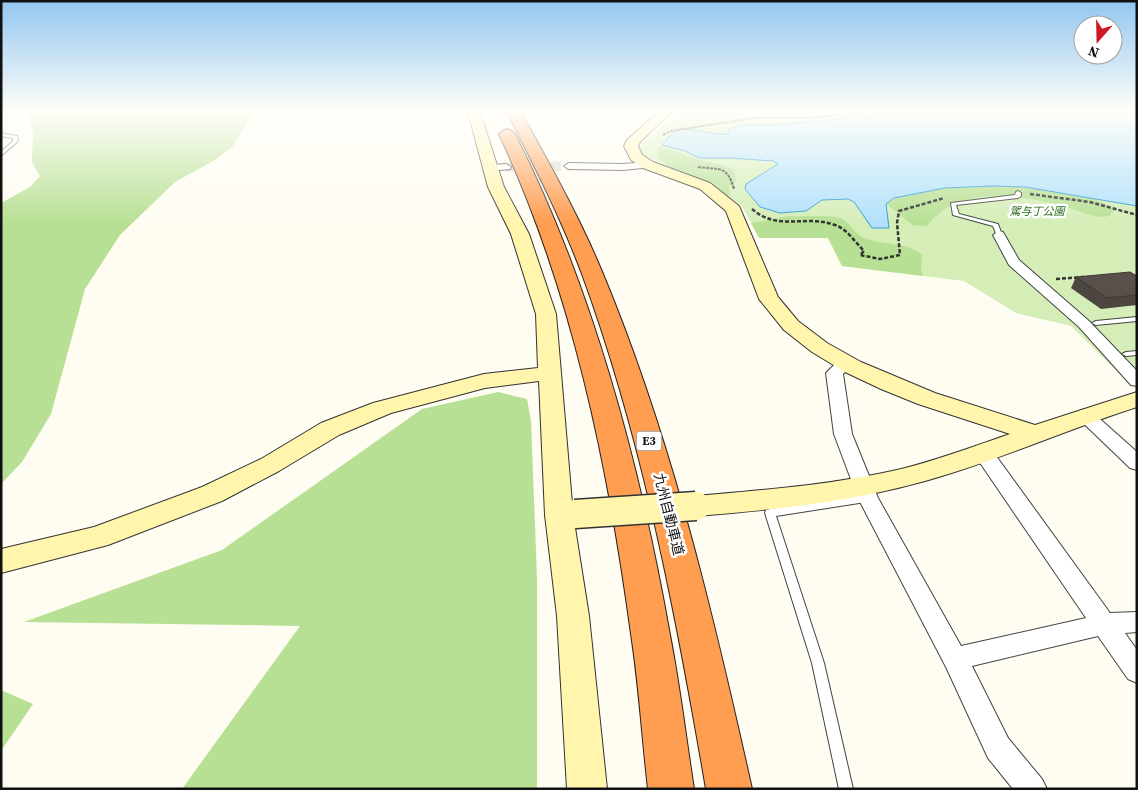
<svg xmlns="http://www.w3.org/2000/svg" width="1138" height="790" viewBox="0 0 1138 790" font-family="'Source Serif 4','Noto Sans JP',serif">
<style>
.green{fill:#d5eeb7}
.forest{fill:#b8e095}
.water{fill:#b2e1fc;stroke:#3199da}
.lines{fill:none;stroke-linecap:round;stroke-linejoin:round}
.street-tunnel{stroke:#dbd9d0;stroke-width:10;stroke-dasharray:10 5;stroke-linecap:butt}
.lane-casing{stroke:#434343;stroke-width:2}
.street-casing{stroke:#434343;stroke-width:2}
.secondary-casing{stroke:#323232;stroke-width:2}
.highway-casing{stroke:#212121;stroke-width:2}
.path-far1{stroke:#323232;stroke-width:2;stroke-dasharray:3 1;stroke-linecap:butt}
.path{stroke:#323232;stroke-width:2.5;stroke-dasharray:4 2;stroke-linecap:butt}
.lane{fill:#fff;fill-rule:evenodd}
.street{fill:#fff;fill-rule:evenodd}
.secondary{fill:#fff5ad;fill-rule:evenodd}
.highway{fill:#ff9d50;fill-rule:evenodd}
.secondary-bridge-casing{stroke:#323232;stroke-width:31;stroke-linecap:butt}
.secondary-bridge{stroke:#fff5ad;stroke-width:28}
.wall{fill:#4d4540}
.building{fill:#5a504b;stroke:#3f3834}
.labels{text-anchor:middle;stroke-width:5;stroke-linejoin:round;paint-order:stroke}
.far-park-label{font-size:11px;font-style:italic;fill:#2c6f19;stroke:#fff}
.shield{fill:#fff;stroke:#585858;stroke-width:1}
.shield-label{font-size:12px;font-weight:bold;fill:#101010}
.street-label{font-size:14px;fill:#101010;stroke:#fff}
</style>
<rect width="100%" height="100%" fill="#fffcf2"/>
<path class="green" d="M677,112h460v272l-6,1 -60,-59 -55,-13 -52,-32 -122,-15 -14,-29 -69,1 -17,-32 -32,-22 -70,-30v-8z"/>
<path class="forest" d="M27,112h228l-23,35 -17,13 -40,22 -55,53 -35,54 -34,125 -29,48 -21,22v-281l29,-16 10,-11 -8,-14 1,-30z
M659,146c15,3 29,12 43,15 11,2 21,3 32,9l2,12 -7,3 1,10 -3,1c-6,-4 -11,-9 -17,-12 -11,-6 -62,-17 -51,-38z
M992,186c27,1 105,3 122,25l-3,2 -1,3c-16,3 -29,-5 -44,-9 -43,-12 -109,-23 -139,19l-14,-1 -27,-21c20,-16 79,-17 106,-18z
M789,216c15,1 32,-1 47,1 14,2 17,18 31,22 20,7 38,2 55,16l-1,14 2,7 -81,-10 -14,-28h-69l-8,-15c13,-1 25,-5 38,-7z
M498,392l29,7 4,22 6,157v211h-355l118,-163 -276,-4 198,-72 200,-141z
M1,690l32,14 -32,47z"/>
<path class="water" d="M918,112h219v94l-112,-19 -33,-1 -47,2 -51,10 -8,6 3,24h-17l-18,-26 -6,-3 -26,1 -16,11 -26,2 -20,-6 -15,-18 1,-5 32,-20 -5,-3 -44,-3h-30l-14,-7 -23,-6c4,-4 9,-12 15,-15 9,-4 38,6 52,4v-6l16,-3h29z"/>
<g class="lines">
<path class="street-tunnel" d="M506,167l63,-1"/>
<defs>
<path id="lane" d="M1,133l16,3 1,5 -17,15v-4l12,-11v-3l-12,-2z
M1018,191l3,2v3l-3,2 -62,7 3,9 39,10 4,11 -1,1h-4l-4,-10 -40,-11 -2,-12 64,-8 1,-3z
M1137,317v4l-41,4 -4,-2 4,-2z
M1137,351v4l-11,1 -4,-2 4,-2z
M868,494l4,1 1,3 -1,3 -96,15 48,147 29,126h-14l-27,-126 -47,-150 1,-3 4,-1z"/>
<path id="street" d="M648,162l5,3 -1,2 -29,3 -54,-1 -5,-3 5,-3 54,1z
M506,164l5,3 -1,2 -20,2 -5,-3 5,-3z
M999,231l4,1 16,28 70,61 48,50v15l-6,-1 -52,-58 -70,-62 -16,-30z
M845,359l6,1 2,4 -10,10 9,60 26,64 83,148 125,-28 -112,-164 3,-5 7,-2 7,2 119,164 27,-1v20l-12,1 12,17v33l-9,-4 -30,-43 -126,30 36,72 34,41 5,10h-34l-25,-31 -42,-91 -88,-169 -24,-64 -8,-61 13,-13z
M1085,409l6,2 46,41v18l-7,-2 -51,-49 -3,-4 3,-4z"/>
<path id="secondary" d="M468,112h12l24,75 25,47 27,80 17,201 16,101 18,173h-40l-10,-173 -12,-101 -6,-134 -54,7 -94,25 -52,22 -60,36 -57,30 -114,44 -107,28v-24l93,-22 108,-40 59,-28 60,-36 52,-20 111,-29 54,-6 -2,-54 -25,-80 -23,-47z
M658,112h13l-31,30 -2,4 4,9 11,7 57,21 29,23 39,91 20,24 29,22 34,19 74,31 100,32 102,-33v15c-72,23 -140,54 -212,74 -75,21 -152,29 -229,35l-10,-3 -4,-7 4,-7 10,-3c67,-6 135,-11 201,-26 38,-9 75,-23 113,-36l-92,-30 -37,-15 -36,-17 -33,-20 -28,-22 -25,-31 -33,-88 -26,-22 -57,-21 -12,-8 -7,-14 3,-6z"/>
<path id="highway" d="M507,112h14c29,53 59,106 82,162 69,166 110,340 149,515h-46c-30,-175 -63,-349 -124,-515 -21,-56 -48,-109 -75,-162z
M507,129l5,2 3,3c78,154 125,331 155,501 10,51 16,103 24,154h-46c-6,-52 -9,-103 -17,-155 -23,-170 -59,-344 -132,-500l3,-3z"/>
</defs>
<use href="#lane" class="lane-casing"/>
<use href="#street" class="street-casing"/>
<use href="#secondary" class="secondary-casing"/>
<use href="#highway" class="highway-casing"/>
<path class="path-far1" d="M663,135l8,-4 83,-13h53l61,-6
M698,167c22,3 29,-2 36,22"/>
<path class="path" d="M1030,194l60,8 47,13
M752,209c27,23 53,5 83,16 12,4 20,17 29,26l-4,4 20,4 20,-4 -3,-32 2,-12 45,-13
M1056,279l28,-2"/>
<use href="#lane" class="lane"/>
<use href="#street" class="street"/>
<use href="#secondary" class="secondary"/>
<use href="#highway" class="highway"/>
<defs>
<path id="secondary-bridge" d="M575,514l121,-8"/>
</defs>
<use href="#secondary-bridge" class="secondary-bridge-casing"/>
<use href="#secondary-bridge" class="secondary-bridge"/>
</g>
<path class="wall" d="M1137,276v29l-36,4 -30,-21 5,-11z"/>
<path class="building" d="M1130,272l7,4v19l-30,3 -31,-21z"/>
<linearGradient id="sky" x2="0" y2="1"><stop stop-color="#92c6f0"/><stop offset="0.5" stop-color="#fffef9"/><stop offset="1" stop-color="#fffef9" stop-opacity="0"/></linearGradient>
<rect width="1138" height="223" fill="url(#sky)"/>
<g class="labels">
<g class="far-park-label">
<text x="1037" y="215">駕与丁公園</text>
</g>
<rect class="shield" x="636.5" y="431.5" width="25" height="19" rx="4"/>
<g class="shield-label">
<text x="649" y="445">E3</text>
</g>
<g class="street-label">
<text transform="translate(669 514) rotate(76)" y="5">九州自動車道</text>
</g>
</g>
<rect width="1138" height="790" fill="none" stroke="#101010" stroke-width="5"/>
<g transform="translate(1098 40) rotate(200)"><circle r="24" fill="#ffffff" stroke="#9f9f9f"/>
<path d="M0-4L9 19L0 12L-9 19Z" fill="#ce1925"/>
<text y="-8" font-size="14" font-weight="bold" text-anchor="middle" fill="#101010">N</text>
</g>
</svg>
